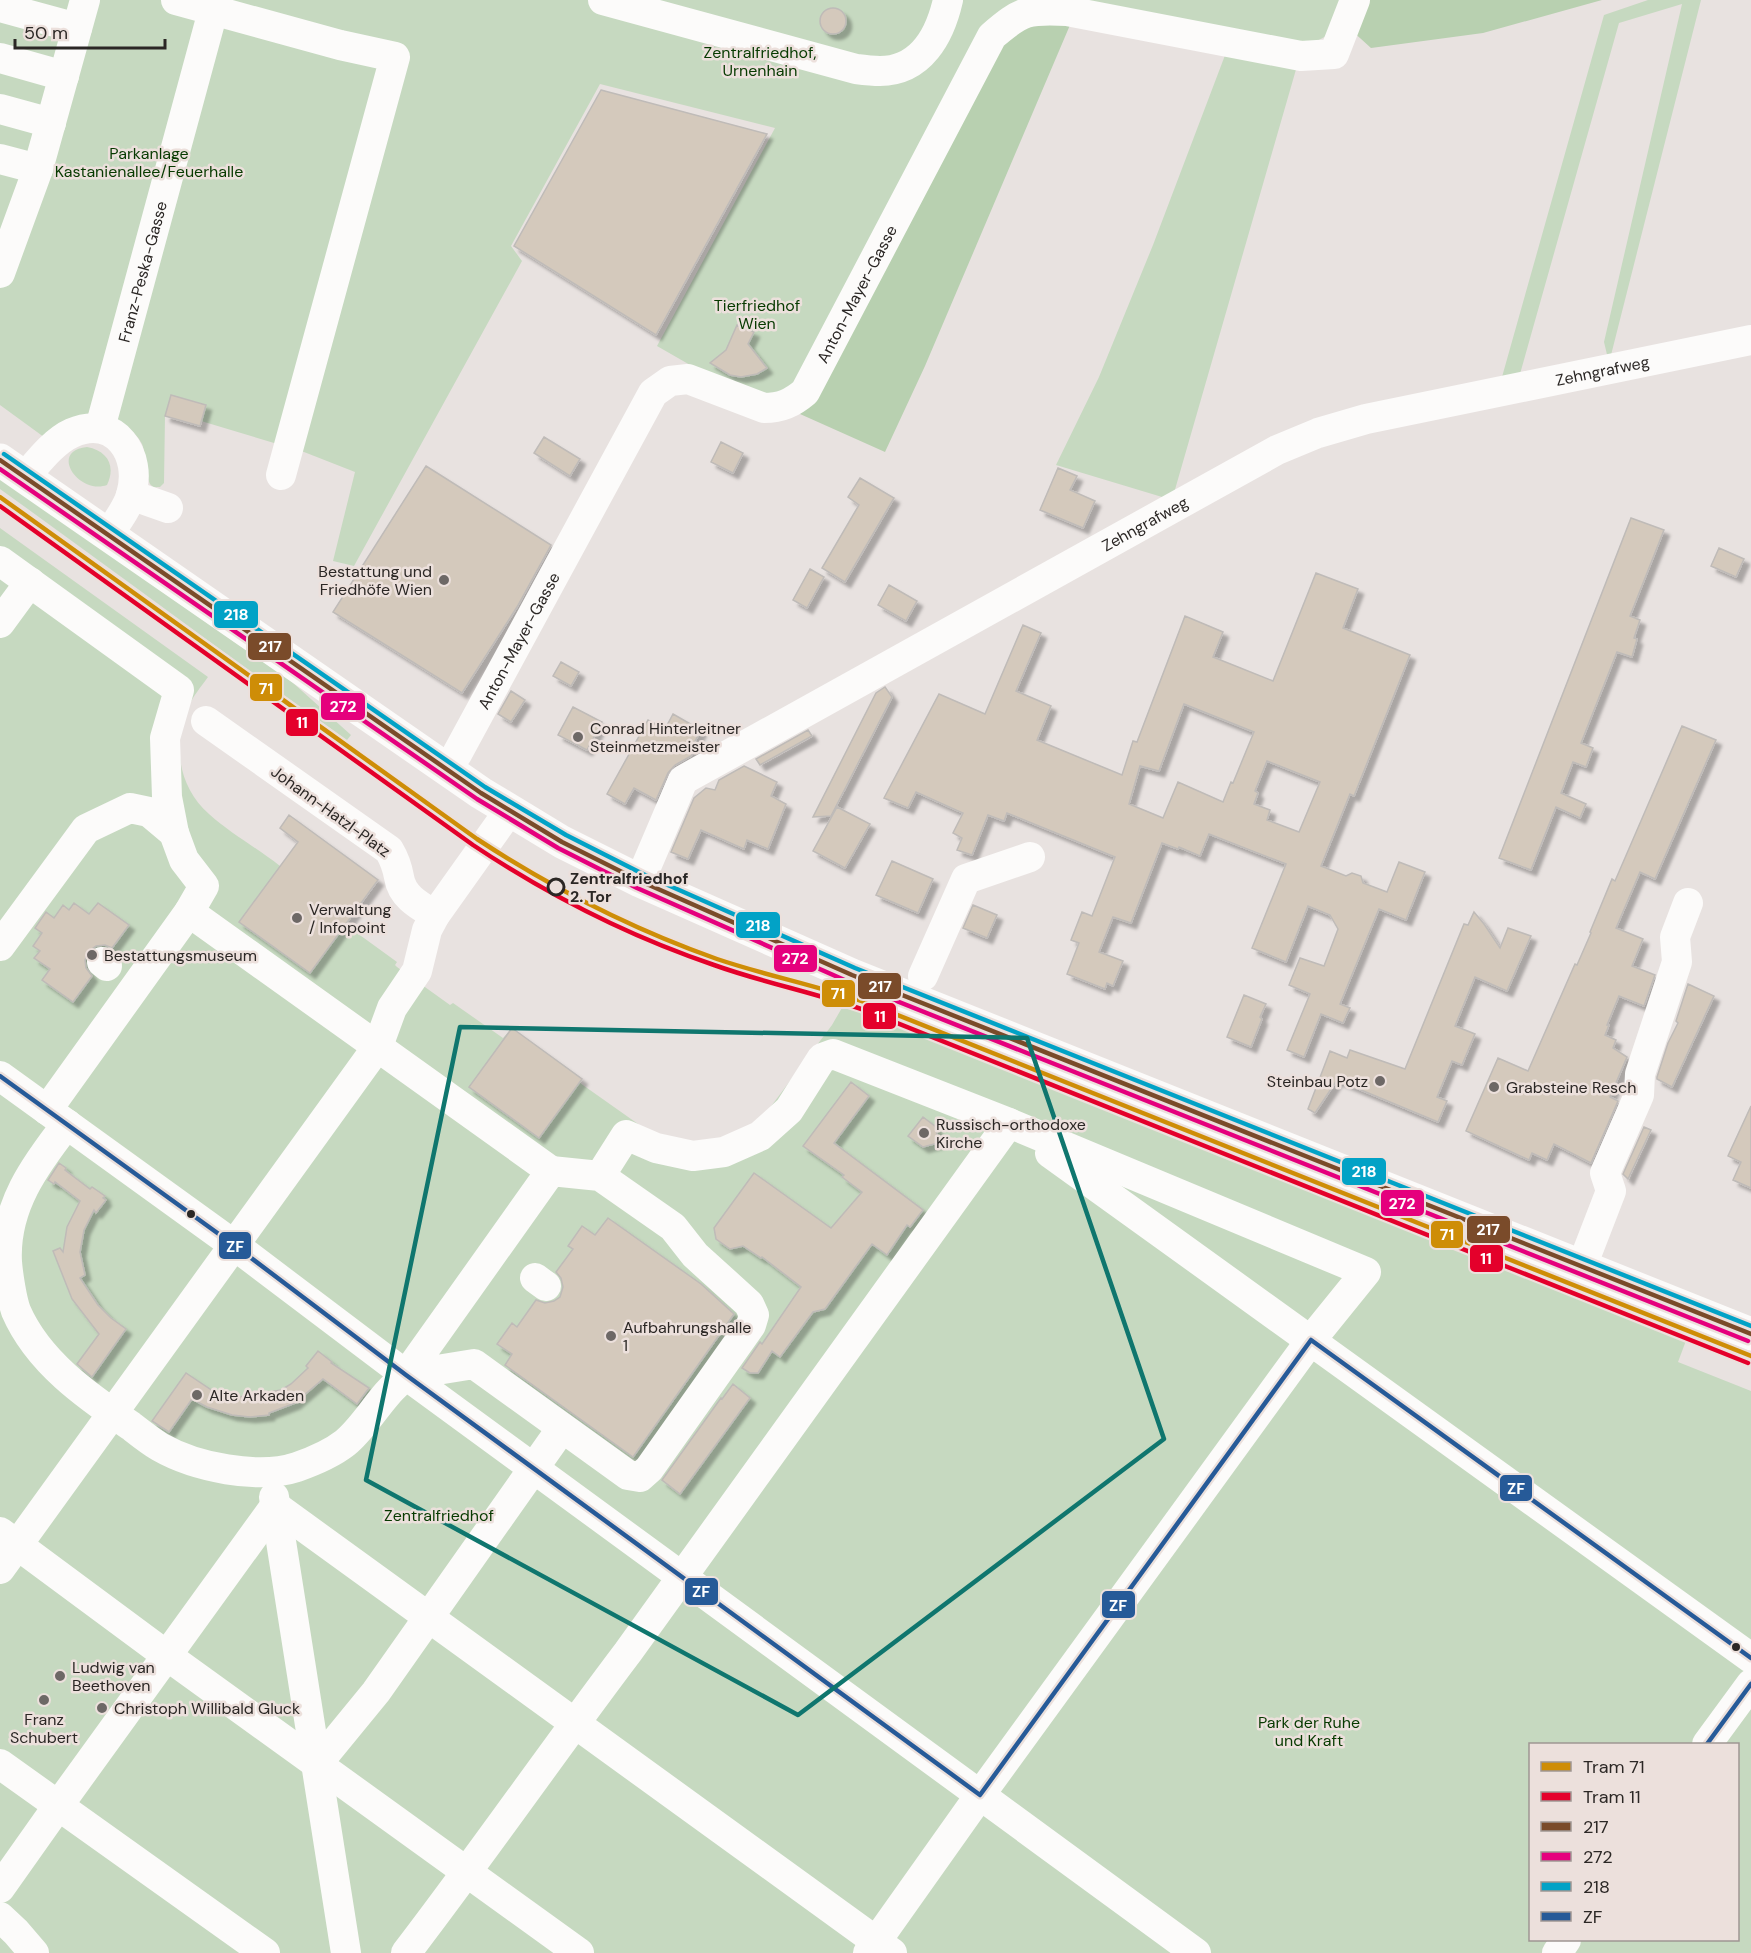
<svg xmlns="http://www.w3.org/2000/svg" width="1751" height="1953" viewBox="0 0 1751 1953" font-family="'DM Sans',sans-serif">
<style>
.green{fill:#c6d9c0;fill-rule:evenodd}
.forest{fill:#b8d0b0}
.building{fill:#d4c9bc;stroke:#bfbbb8;stroke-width:1.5;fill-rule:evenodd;filter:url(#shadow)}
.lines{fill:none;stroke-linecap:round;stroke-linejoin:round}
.minor{stroke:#fcfbfa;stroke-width:30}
.major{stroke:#fcfbfa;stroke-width:33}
.bus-1-casing{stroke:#ece0dc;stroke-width:9}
.bus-2-casing{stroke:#ece0dc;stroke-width:9}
.bus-3-casing{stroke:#ece0dc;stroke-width:9}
.bus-4-casing{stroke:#ece0dc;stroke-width:9}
.bus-1{stroke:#7a4b2a;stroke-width:4.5}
.bus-2{stroke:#e5007d;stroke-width:4.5}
.bus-3{stroke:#02a2c6;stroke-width:4.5}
.bus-4{stroke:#265a98;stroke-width:4.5}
.tram-1-casing{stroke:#ece0dc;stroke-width:9}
.tram-2-casing{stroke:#ece0dc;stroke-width:9}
.tram-1{stroke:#ce8d07;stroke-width:4.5}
.tram-2{stroke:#e4002b;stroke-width:4.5}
.marked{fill:none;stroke:#0f766e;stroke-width:4.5;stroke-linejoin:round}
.poi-dot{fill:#6d6866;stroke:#ece0dc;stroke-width:2}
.stop-dot{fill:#ece0dc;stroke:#2b2725;stroke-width:3}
.bus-dot{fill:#2b2725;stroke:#ece0dc;stroke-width:2}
.labels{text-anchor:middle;stroke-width:5;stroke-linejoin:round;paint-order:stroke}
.park-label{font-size:16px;fill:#073a00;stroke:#ece0dc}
.street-label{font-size:16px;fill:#2b2725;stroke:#ece0dc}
.poi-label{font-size:16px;fill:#2b2725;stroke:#ece0dc;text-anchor:start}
.stop-label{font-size:16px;font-weight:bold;fill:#2b2725;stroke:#ece0dc;text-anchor:start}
.line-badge{stroke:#ece0dc;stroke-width:2}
.badge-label{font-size:16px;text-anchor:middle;font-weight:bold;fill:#fff}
</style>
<defs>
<filter id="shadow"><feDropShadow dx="5.5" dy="5.5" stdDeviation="1.5" flood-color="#0004"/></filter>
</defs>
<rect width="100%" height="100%" fill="#e8e2e0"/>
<path class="green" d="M0,0h1346l-18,35 -20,11 -249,-45 -257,386 -28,13 -63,-23 -54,-31 118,-218 -175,-44 -89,162 11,15 -168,305 -21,-5 22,-89 -51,-20 -103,-31 5,-16 -35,-10 -6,21 -1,67 -4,4c-4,0 -7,1 -9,-2 -4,-2 -5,-32 -9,-41 -6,-12 -17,-18 -28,-24l-66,20 -48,-35z
M1648,0h53l-92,363 -5,-21 78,-338 -63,19 -101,358 -18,3 104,-369z
M1227,50l70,16 -125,434 -116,-35 43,-88 54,-132z
M87,447c21,4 29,19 20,38 -28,10 -59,-34 -20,-38z
M0,479l292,203 59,53 -4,5c-117,-82 -231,-168 -347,-251z
M0,528l208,149c-7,10 -16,20 -20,31 -16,35 -10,79 21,106 21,19 48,34 71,52l3,-4 71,52 -8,11 51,37 -2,3 2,2 53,38 3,-2 50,35 9,-10 70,51 -2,4 68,48 32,14 41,-3 27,-14 21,-19 63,-84 22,-38 839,335 -15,40 73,29v562h-1751zM1530,1744h208v196h-208z"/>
<path class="forest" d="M1360,0h242l-119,33 -112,15 -21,-19z
M1073,18l-148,348 -40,86 -85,-38 204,-383z"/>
<path class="building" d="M820 21a13 13 0 1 1 26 0a13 13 0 1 1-26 0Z
M601,90l166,44 -111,201 -142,-89z
M737,325l17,7 -6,12 19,24 -10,6 -16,3 -11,-2 -20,-12 16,-13z
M171,395l35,10 -6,21 -35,-10z
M544,437l36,22 -10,17 -36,-23z
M721,442l22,11 -10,20 -22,-11z
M426,466l125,79 -34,62 -55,86 -129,-81z
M1058,468l19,8 -7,14 25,11 -12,27 -43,-18z
M860,478l34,20 -49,84 -23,-14 37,-63 -11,-8z
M1631,518l33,12 -34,86 10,4 -6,18 3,1 -5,18 -15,-5 -36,91 12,5 -7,19 -13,-5 -12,31 25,11 -6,14 -24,-11 -25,63 -32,-12z
M1719,548l25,11 -8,18 -25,-11z
M810,569l14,8 -17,31 -14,-8z
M1316,573l42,16 -15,39 67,27 -56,141 -4,-2 -29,72 25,10 6,-3 9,3 2,7 24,9 12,-30 26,10 -19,48 -27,-11 -39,95 10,4 -7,15 -22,-9 -17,43 -17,-7 23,-56 -21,-9 11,-27 24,8 14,-37 -8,-14 -22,-9 -22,56 -34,-14 34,-84 -77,-30 -9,22 -21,-9 -1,2 -16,-6 -31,80 -18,-6 -14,35 24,9 -10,25 -6,-3 -2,6 -38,-15 12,-31 -8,-3 11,-28 10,4 23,-59 -108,-44 -3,8 -16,-6 -16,40 -15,-5 5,-12 -9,-5 10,-20 -47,-21 -8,16 -24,-10 55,-104 46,20 38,-89 18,8 -25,58 35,15 -14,34 85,35 11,-34 4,1 48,-126 38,16 -10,25 60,24zM1184,704l70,28 -21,51 -2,-1 -8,20 -45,-20 -15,36 -34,-14 11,-38 19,5zM1267,761l53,21 -21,50 -32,-12 3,-10 -16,-6 4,-11 -3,-2z
M889,585l28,16 -11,20 -28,-16z
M561,662l18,10 -8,14 -18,-10z
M885,687l7,10 -61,119 -18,1 63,-124z
M511,691l14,9 -14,22 -13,-8z
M573,707l29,15 -15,28 -29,-15z
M673,714l28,16 -8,15 3,1 -5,10 -16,9 -7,8 -12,27 -22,-12 -9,16 -18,-10 41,-74 17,9z
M1682,726l34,14 -61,139 -15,-7 -24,56 27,11 -11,27 23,9 -11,31 -25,-10 -12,29h2l-4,10 11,5 -3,8 14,9 -17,40 8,4 -27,62 -37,-19 -7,16 -15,-7 -3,7 -63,-29 32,-73 30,13 47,-107 2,1 14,-32 -1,-1 22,-53 3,2z
M808,730l4,6 -52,29 -4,-6z
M744,766l33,16 -6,14 15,8 -18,45 -21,-9 -3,9 -43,-19 -13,29 -17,-7 23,-54 12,-10 9,2 4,-10z
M837,807l33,17 -25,44 -32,-17z
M289,815l89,65 -68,93 -71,-51 59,-80 -18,-14z
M892,861l41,18 -15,34 -42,-18z
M74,903l15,11 9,-11 31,22 -17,23 -7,-3 -9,1 -8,6 -3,8 1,8 6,8 -19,26 -31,-22 8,-11 -16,-11 6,-7 -7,-5 9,-13 -7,-5 11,-16 8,6 9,-13 6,5z
M973,905l24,10 -10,23 -24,-10z
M1474,912l10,12 16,24 8,-20 23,8 -24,55 -32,-14 -20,49 20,8 -13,31 -10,-4 -15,36 10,4 -9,21 -101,-42 -22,33 -7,-4 22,-58 17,7 3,-8 55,19 59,-145 4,1z
M1688,984l26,12 -42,91 -15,-8v-2l11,-34 10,-20 -2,-2z
M1244,995l22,9 -6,13 2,2 -11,28 -24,-10z
M512,1028l70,51 -43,59 -70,-51z
M851,1082l18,14 -35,47 89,67 -13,17 -3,-2 -20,30 -15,-11 -47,65 -12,3 -33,45 -8,-6 -14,22h-8l-8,-5 18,-26 2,2 39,-57 -39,-30 -1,1 -18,-12 -13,3 -14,-10 -2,-11 40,-55 77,55 31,-36 -20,-15 2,-2 -41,-29z
M1751,1106v82l-18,-8 8,-18 -13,-6z
M923,1117l13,10 2,16 -15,4 -15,-11z
M1644,1127l7,3 -23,49 -5,-5z
M59,1163l7,5 -1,2 25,19 2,-2 13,9 -2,2 3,2 -10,13 -2,-3 -10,20 -4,22 5,23 -5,3 18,27 13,13 15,11 -34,48 -15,-13 22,-30 -27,-35 -19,-48 7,-3 3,4 4,-25 13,-26 -25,-19 -1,2 -6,-4z
M608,1218l93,66 33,30 -101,143 -128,-92 7,-11 -15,-10 15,-21 5,4 19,-27 9,3 9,-2 6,-4 3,-10 -2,-9 -5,-6 17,-23 -5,-3 14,-20 13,9z
M318,1351l14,11 -1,1 38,25 -12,16 -34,-25 -28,24 -26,10v2l-19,2 -18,-2 -25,-8 -15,-8 -23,33 -17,-11 34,-48 27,18 26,6 42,-7 10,-6 17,-16 -2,-2z
M733,1384l17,14 -70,96 -18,-14 59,-82 1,1z"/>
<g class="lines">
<g class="minor">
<path d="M176,0l164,45 55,12 -114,418"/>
<path d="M603,0l253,69c8,1 16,2 24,2 41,0 60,-36 68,-71"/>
<path d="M0,7l77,21"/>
<path d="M0,58l64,18"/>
<path d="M0,109l51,14"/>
<path d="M0,159l38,10"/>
<path d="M0,273l38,-104 47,-169"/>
<path id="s1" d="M100,428l116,-428"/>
<path d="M25,477c13,-15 29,-36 47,-44 43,-19 71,22 59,62 -4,14 -15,28 -23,40"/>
<path d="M131,495l37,13"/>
<path d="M0,561l179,129 -14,48 2,59 7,36"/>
<path d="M0,623l30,-41"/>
<path d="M206,721l183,129c6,10 8,16 10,27 3,20 21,29 36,38"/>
<path id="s2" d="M447,769l10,-15 196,-361 17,-12 18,-2 76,29c17,0 28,-5 41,-16l187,-356c30,-26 36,-27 75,-25l234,45 33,-2 21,-54"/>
<path id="s3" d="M640,881l43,-101 594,-330 41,-17 48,-14 385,-79"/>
<path d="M189,912l362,259"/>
<path d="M0,946l86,-117 44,-21 19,4 25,21 10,27 20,26 -15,26 -142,198"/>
<path d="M102,962l5,4"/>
<path d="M923,976l43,-97 64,-22"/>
<path d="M0,1076l234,169 172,130 790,578"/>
<path d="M67,1124c-32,41 -63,83 -60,138 1,13 5,38 9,49 22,51 71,85 115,115 9,7 19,15 29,21 35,20 98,33 137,20 17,-6 34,-13 48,-24 16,-13 28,-33 42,-49 6,-7 13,-13 19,-19"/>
<path d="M1050,1153l701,505"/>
<path d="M600,1176l73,51 22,28 54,49 5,11 -3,10 -102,144 -9,8 -12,-2 -154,-111 -68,11 145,-204 49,5 26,-41 30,13 37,8 31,-4 36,-16 29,-26 33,-52 11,-4 176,69 357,149 -55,68 -331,455 -112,158"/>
<path d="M1582,1266l29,-75 -6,-18 34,-78 1,-21 37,-112 -2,-25 13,-34"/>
<path d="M535,1278l11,8"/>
<path d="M274,1497l72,456"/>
<path d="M0,1532l166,123 413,298"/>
<path d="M0,1569l378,-523 14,-38 25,-37 10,-41 8,-15 74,-104"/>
<path d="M1707,1744l44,-60"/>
<path d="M0,1764l265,189"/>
<path d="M317,1764l59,-72 186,-264"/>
<path d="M0,1888l58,-82 217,-300 617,447"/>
<path d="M0,1917l16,15 18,21"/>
<path d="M406,1953c76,-99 147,-202 222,-301l381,-529"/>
<path d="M1557,1953l9,-13"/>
</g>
<path class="major" d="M0,460l481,333 81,49 78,39 212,94 899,359"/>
<defs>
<path id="bus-1" d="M0,460l481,333 81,49 78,39 212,94 899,359"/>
<path id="bus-2" d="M0,469l477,330 81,49 79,40 212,94 899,359"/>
<path id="bus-3" d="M4,454l481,333 81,48 77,39 212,94 896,358"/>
<path id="bus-4" d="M0,1076l234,169 172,130 574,420 331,-455 440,318
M1707,1744l44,-60"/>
</defs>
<use href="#bus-1" class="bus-1-casing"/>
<use href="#bus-2" class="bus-2-casing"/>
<use href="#bus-3" class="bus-3-casing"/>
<use href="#bus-4" class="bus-4-casing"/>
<use href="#bus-1" class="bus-1"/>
<use href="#bus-2" class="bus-2"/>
<use href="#bus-3" class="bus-3"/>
<use href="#bus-4" class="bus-4"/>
<defs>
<path id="tram-1" d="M0,497l477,342c75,49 155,90 240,120 50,17 103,27 153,45l881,352"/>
<path id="tram-2" d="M0,506l473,339c75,50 155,91 241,120 50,18 103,28 153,46l881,352"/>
</defs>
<use href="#tram-1" class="tram-1-casing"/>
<use href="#tram-2" class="tram-2-casing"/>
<use href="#tram-1" class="tram-1"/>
<use href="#tram-2" class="tram-2"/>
</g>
<path class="marked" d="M460,1027l567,11 137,401 -366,276 -432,-235z"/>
<g class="poi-dot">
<circle cx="444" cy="580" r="6"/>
<circle cx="578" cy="737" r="6"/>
<circle cx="297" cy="918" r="6"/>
<circle cx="92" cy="955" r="6"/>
<circle cx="1380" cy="1081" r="6"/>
<circle cx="1494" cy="1087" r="6"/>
<circle cx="924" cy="1133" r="6"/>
<circle cx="611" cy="1336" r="6"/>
<circle cx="197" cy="1395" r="6"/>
<circle cx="60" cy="1676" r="6"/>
<circle cx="44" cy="1700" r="6"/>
<circle cx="102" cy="1708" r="6"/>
</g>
<circle class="stop-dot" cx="556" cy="887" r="8"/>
<g class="bus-dot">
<circle cx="191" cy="1214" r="5"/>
<circle cx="1736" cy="1647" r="5"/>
</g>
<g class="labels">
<g class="park-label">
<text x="760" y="58">Zentralfriedhof,<tspan x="760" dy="18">Urnenhain</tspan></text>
<text x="149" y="159">Parkanlage<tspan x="149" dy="18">Kastanienallee/Feuerhalle</tspan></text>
<text x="757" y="311">Tierfriedhof<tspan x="757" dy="18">Wien</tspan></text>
<text x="439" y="1521">Zentralfriedhof</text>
<text x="1309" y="1728">Park der Ruhe<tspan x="1309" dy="18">und Kraft</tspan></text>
</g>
<g class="street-label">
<text dy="6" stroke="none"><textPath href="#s1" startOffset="162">Franz-Peska-Gasse</textPath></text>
<text dy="6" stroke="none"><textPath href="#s2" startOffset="705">Anton-Mayer-Gasse</textPath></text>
<text dy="6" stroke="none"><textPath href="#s3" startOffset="1125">Zehngrafweg</textPath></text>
<text dy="6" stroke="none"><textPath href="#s3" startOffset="638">Zehngrafweg</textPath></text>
<text dy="6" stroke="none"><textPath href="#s2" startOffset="147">Anton-Mayer-Gasse</textPath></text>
<text transform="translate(331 811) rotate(36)" y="6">Johann-Hatzl-Platz</text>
</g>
<g class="poi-label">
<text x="432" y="577" text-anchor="end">Bestattung und<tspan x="432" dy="18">Friedhöfe Wien</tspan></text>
<text x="590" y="734">Conrad Hinterleitner<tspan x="590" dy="18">Steinmetzmeister</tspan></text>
<text x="309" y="915">Verwaltung<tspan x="309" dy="18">/ Infopoint</tspan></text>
<text x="104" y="961">Bestattungsmuseum</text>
<text x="1368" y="1087" text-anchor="end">Steinbau Potz</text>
<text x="1506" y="1093">Grabsteine Resch</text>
<text x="936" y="1130">Russisch-orthodoxe<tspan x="936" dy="18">Kirche</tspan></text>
<text x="623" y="1333">Aufbahrungshalle<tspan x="623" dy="18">1</tspan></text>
<text x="209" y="1401">Alte Arkaden</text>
<text x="72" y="1673">Ludwig van<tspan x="72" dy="18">Beethoven</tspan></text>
<text x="114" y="1714">Christoph Willibald Gluck</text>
<text x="44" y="1725" text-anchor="middle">Franz<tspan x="44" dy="18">Schubert</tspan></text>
</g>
<g class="stop-label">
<text x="570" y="884">Zentralfriedhof<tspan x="570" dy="18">2. Tor</tspan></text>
</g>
</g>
<g class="line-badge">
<rect x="213" y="600" width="46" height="29" rx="6" fill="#02a2c6"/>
<rect x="247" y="632" width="45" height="29" rx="6" fill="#7a4b2a"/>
<rect x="249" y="673" width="34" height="29" rx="6" fill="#ce8d07"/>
<rect x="320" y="692" width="46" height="29" rx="6" fill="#e5007d"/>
<rect x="285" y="708" width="34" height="29" rx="6" fill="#e4002b"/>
<rect x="735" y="911" width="46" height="28" rx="6" fill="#02a2c6"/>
<rect x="773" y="944" width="45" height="29" rx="6" fill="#e5007d"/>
<rect x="857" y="972" width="45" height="28" rx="6" fill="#7a4b2a"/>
<rect x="821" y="979" width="35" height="29" rx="6" fill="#ce8d07"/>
<rect x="862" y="1002" width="35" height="28" rx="6" fill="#e4002b"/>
<rect x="1341" y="1157" width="46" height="29" rx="6" fill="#02a2c6"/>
<rect x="1380" y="1189" width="45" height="28" rx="6" fill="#e5007d"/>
<rect x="1466" y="1215" width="45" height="29" rx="6" fill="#7a4b2a"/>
<rect x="1430" y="1220" width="34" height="29" rx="6" fill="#ce8d07"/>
<rect x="218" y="1231" width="34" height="29" rx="6" fill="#265a98"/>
<rect x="1469" y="1244" width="35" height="29" rx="6" fill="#e4002b"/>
<rect x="1499" y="1474" width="34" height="28" rx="6" fill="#265a98"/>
<rect x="684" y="1577" width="35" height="29" rx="6" fill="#265a98"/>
<rect x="1101" y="1590" width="35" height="29" rx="6" fill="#265a98"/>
</g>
<g class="badge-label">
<text x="236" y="620">218</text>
<text x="270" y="652">217</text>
<text x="266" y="694">71</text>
<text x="343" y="712">272</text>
<text x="302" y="728">11</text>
<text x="758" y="931">218</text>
<text x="795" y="964">272</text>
<text x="880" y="992">217</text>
<text x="838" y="999">71</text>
<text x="880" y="1022">11</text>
<text x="1364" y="1177">218</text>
<text x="1402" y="1209">272</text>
<text x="1488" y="1235">217</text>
<text x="1447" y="1240">71</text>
<text x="235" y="1252">ZF</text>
<text x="1486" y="1264">11</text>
<text x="1516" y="1494">ZF</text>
<text x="701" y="1597">ZF</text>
<text x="1118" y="1611">ZF</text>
</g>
<rect x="1529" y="1743" width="210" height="198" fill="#ece0dc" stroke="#9f9693" stroke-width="1.5"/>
<rect x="1541" y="1762" width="30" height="9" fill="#ce8d07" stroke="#9f9693" stroke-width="1.5"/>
<text x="1583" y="1773" font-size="18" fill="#2b2725">Tram 71</text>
<rect x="1541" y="1792" width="30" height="9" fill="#e4002b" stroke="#9f9693" stroke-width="1.5"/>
<text x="1583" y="1803" font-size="18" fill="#2b2725">Tram 11</text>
<rect x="1541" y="1822" width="30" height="9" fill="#7a4b2a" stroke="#9f9693" stroke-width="1.5"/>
<text x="1583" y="1833" font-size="18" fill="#2b2725">217</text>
<rect x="1541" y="1852" width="30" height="9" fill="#e5007d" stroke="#9f9693" stroke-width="1.5"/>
<text x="1583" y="1863" font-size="18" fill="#2b2725">272</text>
<rect x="1541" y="1882" width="30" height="9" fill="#02a2c6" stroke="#9f9693" stroke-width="1.5"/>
<text x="1583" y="1893" font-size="18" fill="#2b2725">218</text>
<rect x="1541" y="1912" width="30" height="9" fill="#265a98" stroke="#9f9693" stroke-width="1.5"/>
<text x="1583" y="1923" font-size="18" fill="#2b2725">ZF</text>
<path d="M15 39v9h150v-9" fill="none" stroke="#2b2725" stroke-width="3"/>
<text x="24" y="39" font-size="18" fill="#2b2725" stroke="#ece0dc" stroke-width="4.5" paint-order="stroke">50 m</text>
</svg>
